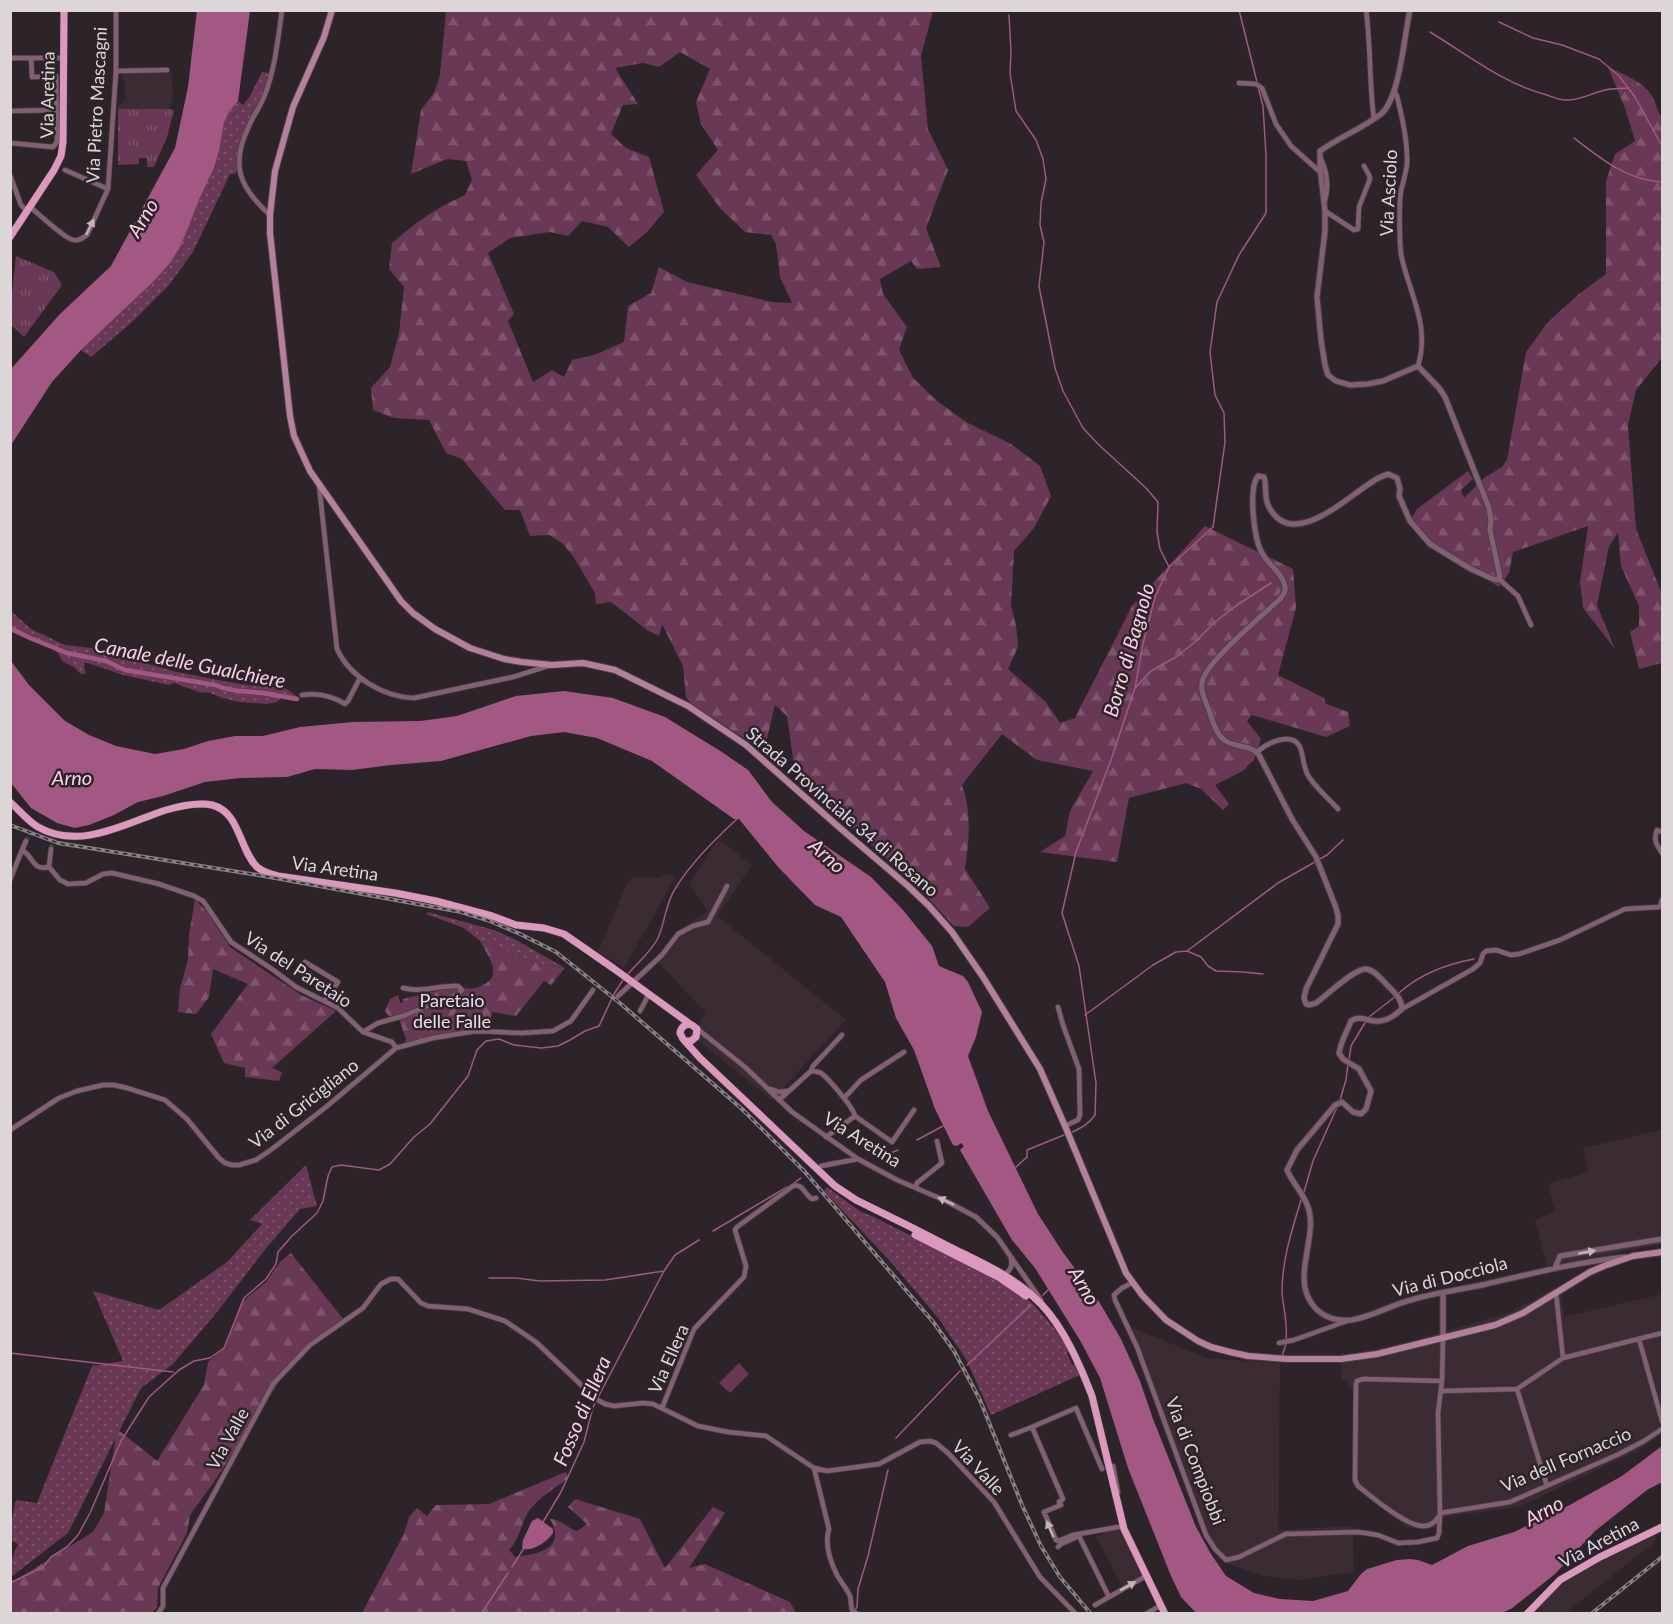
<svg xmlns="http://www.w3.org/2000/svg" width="1673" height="1624" viewBox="0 0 1673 1624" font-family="Lato,sans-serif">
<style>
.built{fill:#3b2b33}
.grass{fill:url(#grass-dots)}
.forest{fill:url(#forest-firs);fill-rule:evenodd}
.park{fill:url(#park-tufts)}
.pitch{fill:#693854}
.water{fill:#a35883}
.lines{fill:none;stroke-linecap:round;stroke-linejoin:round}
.stream{stroke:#a35883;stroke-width:1.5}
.canal{stroke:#a35883;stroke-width:4.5}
.minor-tunnel{stroke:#473f43;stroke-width:4.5;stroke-dasharray:4.5 2;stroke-linecap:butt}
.minor-casing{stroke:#494045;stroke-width:6}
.tertiary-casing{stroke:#494045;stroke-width:7}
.secondary-casing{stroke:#494045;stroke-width:8}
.primary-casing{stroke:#494045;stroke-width:8}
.minor{stroke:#826072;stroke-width:4.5}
.tertiary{stroke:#826072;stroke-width:5}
.secondary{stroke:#b5809c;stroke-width:6}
.primary{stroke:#dd98bd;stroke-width:7}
.rail-casing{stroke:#888084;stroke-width:4}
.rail{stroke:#2d2429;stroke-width:1.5;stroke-dasharray:4.5;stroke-linecap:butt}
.oneway{fill:#c1b3ba}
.labels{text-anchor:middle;stroke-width:5;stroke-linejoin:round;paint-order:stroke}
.street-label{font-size:18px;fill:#dcd6d9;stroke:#2d2429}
.park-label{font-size:18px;fill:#f3dde8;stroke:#2d2429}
.water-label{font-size:20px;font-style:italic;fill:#fbcfe5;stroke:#2d2429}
</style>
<defs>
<pattern id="grass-dots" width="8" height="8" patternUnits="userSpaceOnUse" patternTransform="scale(1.5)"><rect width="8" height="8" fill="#693854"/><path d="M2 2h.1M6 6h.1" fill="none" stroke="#7e546c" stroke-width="1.8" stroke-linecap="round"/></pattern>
<pattern id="forest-firs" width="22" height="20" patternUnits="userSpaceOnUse" patternTransform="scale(1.5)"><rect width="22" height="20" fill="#693854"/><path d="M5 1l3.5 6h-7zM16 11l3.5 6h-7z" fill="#7e546c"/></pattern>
<pattern id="park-tufts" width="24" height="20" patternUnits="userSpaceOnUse" patternTransform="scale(1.5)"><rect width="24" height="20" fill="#693854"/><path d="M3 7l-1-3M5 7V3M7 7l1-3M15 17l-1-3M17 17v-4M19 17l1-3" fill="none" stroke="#7e546c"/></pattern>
</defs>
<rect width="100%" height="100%" fill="#2d2429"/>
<path class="built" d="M121,73h51l1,23 -1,8 -3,5h-51v-3l7,-5v-20z
M718,839l34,26 -35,51 129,104 -74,80 -82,-66 16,-21 -47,-50 27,-38 22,-14 -19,-27z
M668,874l8,2 -52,92 -26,-16 30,-71 8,-4 20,1z
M1662,1130v114l-115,22 -12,-46 20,-9 -7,-27 40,-12 -5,-24z
M1560,1285l4,32 98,-23v140l-25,17 -119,56 -75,10 -2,11h-33l-56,-43 1,-97 -11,-9 -1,-25h10l50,-10 108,-31z
M1130,1327l77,31 73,5 -2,167 75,-4 1,46 -57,8 -34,-4 -35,-12 -21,-28 -40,-104z
M1662,1524l-9,19 -87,70h-35l29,-36z
M1120,1530l22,45 -20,12 -26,-51h3l7,-4z"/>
<path class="grass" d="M262,72l9,1 -7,25 -16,29 -10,42 -3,5h-5l-37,78 -24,33 -38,38 -40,34 -10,-7 71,-67 47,-83 15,-32 5,-17 5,-28 5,-11 9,-11 5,4 7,-9z
M11,611l20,18 34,16 26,3 86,24 41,8 29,5 38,3 13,9 -1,2 -16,-2 -4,5 -9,2 -29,-2 -17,-4 -12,-5 -11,-1 -25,-9 -5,2 -46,-10 -38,-13 -1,5 2,7h-5l-7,-7 -12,-6 -4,-8 -6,-4 -41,-17z
M428,912l66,18 22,10 49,28 -22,-3 -63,-24 -16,-13 -38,-14z
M306,1165l11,41 -17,3 -37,43 -45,59 -45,53 -32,24 -73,145 -57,44v-16l7,-17 -7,-3v-18l5,-23 21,3 55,-137 31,-5 -30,-70 66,19 68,-48 35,-38 -12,-4z
M827,1187l34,25 11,4 117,59 30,17 15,13 20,23 15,23 -2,2 5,12h3l5,10 -89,40 -24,-54 -28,-42 -49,-58 -66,-70z"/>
<path class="forest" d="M446,11h487l-12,45 7,73 20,41 -22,58 15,39 -24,2 -6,-8 -31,18 3,15 24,33 -8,23 14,28 24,23 29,21 45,22 29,22 11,30 -17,32 -20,23 -3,55 5,19 2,22 -10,22 38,33 14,21 15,-5 57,-112 73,-80 88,43 3,39 -18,67 46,23 2,6 22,8 2,14 -24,11 -74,-22 -5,6 14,18 -7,21 -13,12 -26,13 14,19 -6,6 -22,-21 -15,-6 -57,15 -12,64 -77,-10 25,-16 5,-25 23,-40 -56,-11 -35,-26 -40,51c10,29 7,54 3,84l25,39 -22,19 -14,-1 -38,-41 -64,-58 -31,-24 -26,-31 -8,-56 -12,-11 -10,42 -15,-5 -59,-38 -5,-7 -3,-31 -21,-42 -3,12 -12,-6 -36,-28 -15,2 -1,-11 -22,-37 -11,-13 -13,-8 -19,1 -10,-26h-15l-43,-51 -16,-6 -17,-33 -35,-2 -21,-8 -2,-22 19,-21 9,-34 5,-46 -15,-18 3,-26c24,-21 44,-35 73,-48l7,-15 -6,-19 -19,-2 -36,15 10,-64 13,-17 6,-18zM680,52l30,17 -14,33 5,22 17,26 -22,25 24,33 25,24 26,3 5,9 4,33 12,26 -20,-1 -85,-20 -28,-15 -8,26 -23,13 -4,36 -30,13 -22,5 -8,17 -12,-7 -19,12 -25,-61 6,-7 -26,-61 22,-15 40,-6 18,4 14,-15 26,6 21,20 17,-14 18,-21 -15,-55 -23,-9 -15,-14 12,-29 15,-1 -23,-36 28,-5 16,4z
M1608,67c15,7 36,15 44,29 5,8 5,16 10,22v241l-2,1 -24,30 -8,35 8,104 26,65v69l-23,6 -9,-37 9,-6v-20l-18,-40 -3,-33 -9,13 -12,59 18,44 -32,-41 -3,-26 8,-56 -75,26 -4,21 -10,14 -69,-43 -20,-23 7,-12 51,-38 5,8 -12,11 3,8 20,-20 18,-11 5,-7 19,-108 22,-30 31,-28 27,-20v-93l9,-27 20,-13 -10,-33z
M195,899l12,13 23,35 71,48 35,16 -64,57 10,4 -3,9 -34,-4v-9l-21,-5 -13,-29 37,-50 -35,-15 -4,28 -13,17 -18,-2 2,-23 8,-30 1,-24z
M480,941l63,24 22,3 -14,17 -7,-4 -28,35 -24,-4 -3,19h-13l-72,15 2,-7 -7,-20 -9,-1 -5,-7 5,-12 8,-4 2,8 3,-1v-3l54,-13c8,3 15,4 24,0 23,-9 8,-29 -1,-45z
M291,1253l52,66 -50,41 -79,122 -24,33 -3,18 -29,55 -1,19 -6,7h-140v-31l82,-51 11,-19 13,-84 40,32 47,-76 4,-23 18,-16 15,-43 25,-21 14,-20z
M566,1472l2,6c-10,8 -29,20 -37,30 -10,13 -10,29 -22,42l6,7c23,-3 52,-8 35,-38 13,1 15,8 27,12l10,-7 -19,-17 7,-8 65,20 25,49 48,-61 12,6 -36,55 16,-4 85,38 6,11h-434l42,-79 5,-17 8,-9 10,8 9,-11 53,-1z"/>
<path class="park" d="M118,109h51l5,1 -7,27 -13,30h-7v-9h-8v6l-21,1z
M16,256l38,16 8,13 -38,52 -13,-12v-22z"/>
<path class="pitch" d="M739,1363l10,11 -19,19 -11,-10z"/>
<path class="water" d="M197,10l53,1 -12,90 -9,11 -5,11 -5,28 -5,17 -15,32 -18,45 -11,18 -18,20 -71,67 -29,32 -41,63v-76l48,-54 52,-49 64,-118 13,-61z
M11,661l18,24 36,36 24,14 27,11 39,8 29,-5 24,-8 27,-5h28l37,-9 53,-5 67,-1 37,-5 59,-20 48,-5 49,7 52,19 57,35 26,18 24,32 32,29 67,46 32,33 29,36 7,20 24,10 5,6 14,30 -6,25 -8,19 20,55 50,103 24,37 36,49 23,39 19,42 13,38 43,108 15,27 15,22 28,17 26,6 33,2 35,-10 13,-17 6,-5 30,-9 13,-1 8,1 14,5 36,-19 46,-14 52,-25 56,-31 40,-30v36l-15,8 -52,41 -40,43 -44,35 -10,4h-305l-15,-16 -10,-21 -43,-108 -28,-90 -19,-36 -46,-74 -23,-28 -52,-90 4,-4 -3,-3 -4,3 -4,-1 -18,-36 -21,-59 -18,-32 -11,-36 -44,-65 -26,-12 -36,-37 -40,-49h-5l-82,-58 -55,-23 -33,-6 -33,4 -90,25 -50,4 -39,5 -37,-1 -28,8 -47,1 -35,4 -42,14 -25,6 -24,13 -25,10 -14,3 -18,-5 -26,-15 -20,-25z
M538,1518l15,11v4c-6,9 -22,20 -31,15l1,-8 9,-19z"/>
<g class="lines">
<path class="stream" d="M1239,10l18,72
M1009,15l2,37 -1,21 6,38 20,29 7,19 3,20 -5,24 -1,22 4,17 -5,44 16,82 8,23 20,37 15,16 48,44 12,14 -1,30 3,17 9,18
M1499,22l34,16 29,7 37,14 20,17 16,21 27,49
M1430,32c38,23 74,52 117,63 6,2 12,5 18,5 14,1 27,-7 40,-10 8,-2 16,-1 23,-2
M1574,138c27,21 53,42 88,44
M1135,688l16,-17 25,-14 19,-15 20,-20 22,-17 34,-22
M1187,951l14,6 7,9 8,5 27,1 20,2
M628,974c10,-12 23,-22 30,-36 7,-15 7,-33 17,-49 15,-25 40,-50 62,-70
M1399,993c21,-19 48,-29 75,-34
M1085,1015l68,-50 23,-13 11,-1 91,-68 49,-28 16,-15
M1369,1017l27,-21
M1349,1060l2,-14 15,-25
M1340,1100l6,-20 2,-16
M1072,1132c9,-4 17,-8 23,-17l1,-32 -17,-117 -17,-53 14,-61 35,-92 24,-72 8,-44 12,-47 14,-30 44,-40 12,-85 -1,-29 -9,-18 -5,-43 7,-50 22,-47 27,-42v-58l-3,-49 -5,-19
M917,1140l26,-14
M875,1153l13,1 10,-4
M828,1162l9,-1
M1016,1167l11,-10v-7l37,-15
M791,1185l10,-7
M1304,1192l9,-31 25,-56
M713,1231l74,-44
M489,1278h27l24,3 65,-1 59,-9
M1043,1295l6,-6
M1286,1339c2,-15 -3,-32 -4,-47 0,-32 10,-62 19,-92
M10,1353l163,19
M1282,1356l4,-12
M967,1365l64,-60
M896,1438l64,-67
M543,1522l18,-30 23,-50 9,-35 71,-136 11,-16 24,-15
M512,1567l12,-19
M10,1583l33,-16 8,-10 16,-10 11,-12 12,-22 31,-72 28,-44 30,-27 15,-9 16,-3 14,-10 20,-50 22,-19 10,-15 2,-12 14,-16 25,-23 6,-12 5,-25 4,-9 9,-2 38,5 11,-6 24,-27 16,-13 38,-48 9,-26 9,-9 13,-2 15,6 27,3 17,-2 12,-6 15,-9 14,-5 15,-32 9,-14
M481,1614l27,-41
M852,1614l5,-7 1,-18 10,-33 20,-86"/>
<path class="canal" d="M10,628l20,10 37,15 39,8 19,9 90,15c16,7 31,6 48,8 11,2 22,4 34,6"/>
<path class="minor-tunnel" d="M26,841l6,-11
M51,849l3,-11"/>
<defs>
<path id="minor" d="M1366,10c5,36 3,73 8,109
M10,58h54
M116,71l51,-1
M1239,83l17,1 6,4 14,36 15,22 29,26
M1394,91l3,5c5,22 11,45 10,68 -1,9 -4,18 -6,27 -2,11 -2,57 1,68 9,38 28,67 16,107
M10,111l47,-1
M10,143l43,4 4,-5 -1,-66 -24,1 -1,-19
M1321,159c6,13 8,27 4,41
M65,170l43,19
M10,175l11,30 6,6
M30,207c8,6 36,33 44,33 5,1 9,-2 13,-5l21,-46 8,-118v-61
M1325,211l29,19 4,-1 1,-22 11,-28 -1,-4 -5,-9
M270,215c-31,-28 -40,-50 -21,-89 4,-10 11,-19 15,-29 11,-27 14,-58 18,-87
M319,485l18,164c13,28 46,48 77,49l99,-21 35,-11
M1499,579l19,17 13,29
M302,695c15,-2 30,1 43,9l3,-3 12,-23
M1257,752c10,-9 38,-23 44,-2 3,9 2,18 8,27 8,12 20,22 29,32
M1662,832l-5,-2c-4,11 0,15 5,23
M51,849l-2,18 11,13 8,4 18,-1 17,-9 9,-1 47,11 35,12 9,5 3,4 25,37 41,27 24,18 42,21 25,24 29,10 4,6
M22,850l4,-9
M10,880l12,-30c12,7 10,21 27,17
M305,962l33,20 -13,19
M618,996l44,-41 16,-21 15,-8 15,-4 19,-36
M1058,1007l5,18 16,44 1,46 -2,5 -13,6
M1402,1009l71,-40 7,-6 3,-9 3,-3 10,-1 15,5 8,-1 41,-14 65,-31 35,-2 2,-7
M640,1011l9,-17
M695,1027l50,40 47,45 66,47 39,21 47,20 32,17 21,20 44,63
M363,1032l15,-9 25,-7 44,-18 11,-4 4,-4 -4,-4c-20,-1 -32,7 -55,2
M811,1071c4,0 6,0 10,2 8,6 32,34 34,43l37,26 22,-32
M770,1089l9,3 8,-1
M844,1098l17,-18 43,-28
M779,1100l32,-29 2,-5 29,-31
M10,1130l49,-32 18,-7 26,-6h11l13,3 38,12 22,19 32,39 6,5 7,2h7l17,-5 16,-11 54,-42 70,-59 37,-10 43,-7 46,2 31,-2 18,-10 22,-31
M826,1137l29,-21
M821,1166l37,-7
M916,1188l1,-5 25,-20 -5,-22
M1001,1274c8,0 12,-7 10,-15
M1132,1283l-10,5 -8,7 1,5 22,47 69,188 9,14 11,11 13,-3 47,-23 72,-2 20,3 20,8 20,-1 19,-4 2,-5 1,-20 -2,-100 4,-32 1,-43
M1556,1293l7,65
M1639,1339l23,82
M1279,1343l15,-3 53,-19
M1517,1389l30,97
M1441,1391l76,-2 46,-31 99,-25
M662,1408l32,-79 50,-52 2,-11 -11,-36 2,-3 56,-41c10,-3 11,8 19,13l4,-1
M1011,1435l21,-8
M1113,1466l5,26
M814,1468l15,61c-5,16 1,32 8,46 4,7 10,14 13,21 1,4 1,10 2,14l5,4
M1061,1505l-2,-3 4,-3 -31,-72 44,-19 26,61
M1061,1505l-17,7 12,28 2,1 15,-6 51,-9
M1440,1513l70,-11 109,-48 25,-13 18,-12
M1439,1516c-3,5 -8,10 -15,10 -17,1 -52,-29 -66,-40l-3,-6 1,-96 1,-3 6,-2 79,2
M1078,1534l31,63
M1058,1547l3,-3 18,-8
M1095,1605l51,-29
M158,1614l5,-8v-18l110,-204 37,-39 53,-37 18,-24 10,-5h7l23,24 7,3 40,3 37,12 31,21 60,57 9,5 9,2 29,-3 10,1 45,22 30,6 38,4 48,32 13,3 52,-7 41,-22 10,-1 6,2 12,10 46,49 46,75 36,37
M1146,1614l15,-9"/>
<path id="tertiary" d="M1410,10c-6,26 -10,88 -29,104 -19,15 -42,23 -61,37v17l5,43v20l-8,66 4,43 4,25 3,10 8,6 14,4 18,-1 15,-3 35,-15 21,22 6,9 44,111 2,13 -1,9 10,47 -3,3 -4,-1 -22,-10 -41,-25 -20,-23 -11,-25 1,-7 -3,-11 -9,-4c-4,2 -9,3 -13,6 -26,15 -84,74 -107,25 -4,-9 -1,-19 -4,-28l-6,-1c-10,12 -4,63 4,77 6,11 18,18 22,30 3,7 0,11 -4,16 -18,17 -70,60 -77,80 -4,10 2,21 6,31 3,9 6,22 14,29 10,10 27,4 36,16l33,64 24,38 19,48 3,10v9l-32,65 -2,9 2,6 3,1 7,-2c11,-8 39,-35 50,-34 9,1 16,11 22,17 7,7 14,13 14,23 -7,6 -13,11 -22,12 -12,2 -18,-7 -29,0 -4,11 -10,20 -12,32l4,6 16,10 12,22 -5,18 -5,5 -8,-2 -11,-10 -7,3 -38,45 -10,20c6,14 18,25 22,40 7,28 -14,63 0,89 8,16 25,23 42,21 21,-3 40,-15 60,-20 23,-7 48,-10 71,-15 48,-11 95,-23 143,-28
M1555,1268l5,-12 102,-17
M1443,1338v-44"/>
<path id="secondary" d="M332,10l-8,27 -31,70 -18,64 -5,44v18l20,183 4,20 16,35 91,130 12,12 22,16 35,19 34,11 18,3 30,3 31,-2 32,7 73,36 58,39 94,83 68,58 21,20 23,26 31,45 57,92 25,57 61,147 16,22 24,25 32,21 13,6 19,5 18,4 40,3h53l36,-5 118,-29 28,-12 67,-41 14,-6 29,-10 29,-4"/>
<path id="primary" d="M10,237l44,-67 7,-14 2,-14 1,-132
M10,802c9,8 18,19 28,25 42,24 88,-4 128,-17 14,-4 31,-8 46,-5 28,7 27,44 45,62 6,5 13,7 21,9l117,17 41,8 56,15 24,9 28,3 20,6 49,34 77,56
M685,1041h6l5,-4 1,-8 -5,-4c-7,-2 -11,2 -12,8l3,6 17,19 135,128 21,14c35,17 69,34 104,52 29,14 58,28 81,52 23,24 39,61 51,92l32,133 41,85
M915,1235l85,43 26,18
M1527,1614l33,-34 40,-23 62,-30"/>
</defs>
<use href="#minor" class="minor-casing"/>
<use href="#tertiary" class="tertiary-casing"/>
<use href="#secondary" class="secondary-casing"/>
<use href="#primary" class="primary-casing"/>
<use href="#minor" class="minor"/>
<use href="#tertiary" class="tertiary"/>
<use href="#secondary" class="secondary"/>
<use href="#primary" class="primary"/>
<defs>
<path id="rail" d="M10,825l48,18 206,33 197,36 26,8 31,13 38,19 65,52 121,105 63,63 129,151 20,28 26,49 42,105 19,41 19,31 31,37
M1591,1614l71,-57"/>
</defs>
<use href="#rail" class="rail-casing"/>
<use href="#rail" class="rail"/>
</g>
<defs><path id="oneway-solid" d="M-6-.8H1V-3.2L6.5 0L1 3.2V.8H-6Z" transform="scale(1.5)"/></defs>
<g class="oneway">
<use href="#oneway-solid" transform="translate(90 227) rotate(-64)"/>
<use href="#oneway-solid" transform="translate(946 1201) rotate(-155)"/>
<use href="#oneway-solid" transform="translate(1587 1252) rotate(-10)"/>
<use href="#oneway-solid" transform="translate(1050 1529) rotate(-113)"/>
<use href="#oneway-solid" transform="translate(1128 1586) rotate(-29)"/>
</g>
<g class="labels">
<g class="street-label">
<text transform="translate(48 95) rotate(-89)" y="6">Via Aretina</text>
<text transform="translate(97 105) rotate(-87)" y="6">Via Pietro Mascagni</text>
<text transform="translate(1389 193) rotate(-87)" y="6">Via Asciolo</text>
<text transform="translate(842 812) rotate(41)" y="6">Strada Provinciale 34 di Rosano</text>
<text transform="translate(335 869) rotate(8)" y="6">Via Aretina</text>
<text transform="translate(298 970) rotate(33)" y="6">Via del Paretaio</text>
<text transform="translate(304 1104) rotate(-38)" y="6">Via di Gricigliano</text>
<text transform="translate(862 1140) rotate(32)" y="6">Via Aretina</text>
<text transform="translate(1450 1277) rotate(-14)" y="6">Via di Docciola</text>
<text transform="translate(669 1359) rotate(-66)" y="6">Via Ellera</text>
<text transform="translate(228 1439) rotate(-61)" y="6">Via Valle</text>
<text transform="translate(1566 1460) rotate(-23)" y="6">Via dell Fornaccio</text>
<text transform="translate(1195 1461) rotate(69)" y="6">Via di Compiobbi</text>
<text transform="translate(978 1468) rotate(47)" y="6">Via Valle</text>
<text transform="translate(1599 1543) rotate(-28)" y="6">Via Aretina</text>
</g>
<g class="park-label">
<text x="452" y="1007">Paretaio<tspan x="452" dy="21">delle Falle</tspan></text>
</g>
<g class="water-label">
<text transform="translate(143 218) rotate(-59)" y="7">Arno</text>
<text transform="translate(1129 650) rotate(-74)" y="7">Borro di Bagnolo</text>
<text transform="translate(190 663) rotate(11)" y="7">Canale delle Gualchiere</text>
<text x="72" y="785">Arno</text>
<text transform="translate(827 856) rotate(42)" y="7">Arno</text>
<text transform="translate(1084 1286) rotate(60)" y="7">Arno</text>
<text transform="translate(582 1411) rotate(-67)" y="7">Fosso di Ellera</text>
<text transform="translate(1544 1511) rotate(-28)" y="7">Arno</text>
</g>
</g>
<rect width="1673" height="1624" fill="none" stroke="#dcd6d9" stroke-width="24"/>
</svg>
